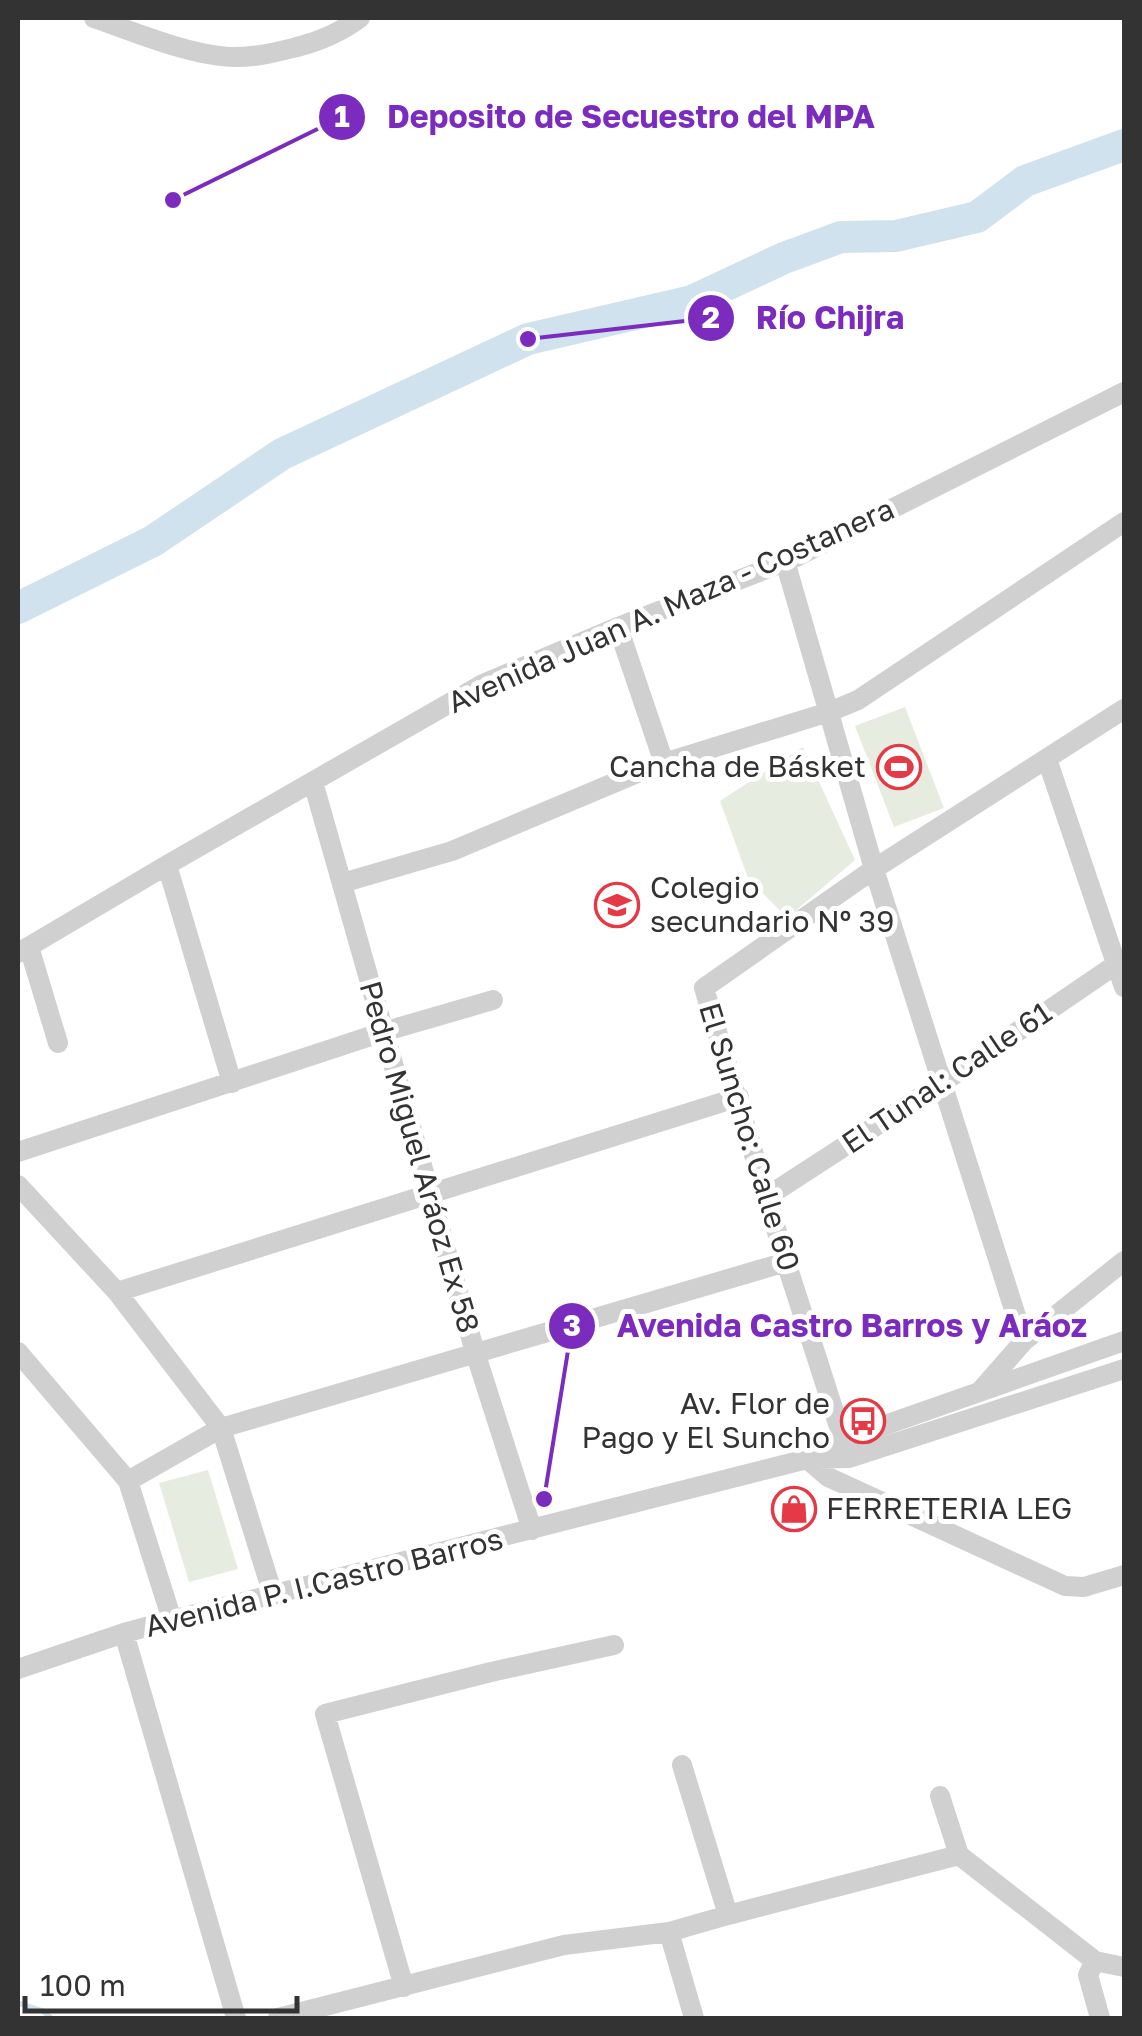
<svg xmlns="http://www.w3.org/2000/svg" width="1142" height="2036" viewBox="0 0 1142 2036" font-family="'Golos Text',sans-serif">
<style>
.green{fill:#e6ecdf}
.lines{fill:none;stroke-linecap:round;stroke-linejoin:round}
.stream{stroke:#cfe2ee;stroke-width:5}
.river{stroke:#cfe2ee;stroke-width:32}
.minor{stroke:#d0d0d0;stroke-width:20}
.labels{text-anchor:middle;stroke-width:10;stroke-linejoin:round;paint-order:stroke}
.street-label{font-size:30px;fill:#333;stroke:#fff}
.poi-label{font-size:30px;fill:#333;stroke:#fff;text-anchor:end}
.leader{fill:none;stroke:#7b2cbf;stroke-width:4}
.callout-dot{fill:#7b2cbf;stroke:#fff;stroke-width:4}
.mark-label{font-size:30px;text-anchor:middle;font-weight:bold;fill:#fff}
.callout-label{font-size:32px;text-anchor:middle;font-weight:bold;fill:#7b2cbf;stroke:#fff;stroke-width:10;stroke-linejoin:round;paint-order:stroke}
</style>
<rect width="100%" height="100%" fill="#fff"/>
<path class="green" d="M905,707l39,101 -50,19 -39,-101z
M803,747l52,113 -68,58 -39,-40 -28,-77z
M208,1470l30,99 -49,13 -30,-99z"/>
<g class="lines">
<path class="stream" d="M18,2003l25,8 8,7"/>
<path class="river" d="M18,608l135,-67 129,-87 246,-115 164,-38 92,-43 57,-21 55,-1 81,-19 48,-36 99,-36"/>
<path class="minor" d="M94,18c41,14 99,39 142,39 22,0 41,-5 61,-10 24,-6 44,-15 63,-29
M785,561l89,308 150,472
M618,627l46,136
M1047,759l77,228
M313,782l162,570 57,178
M167,865l65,218
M342,883l110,-32 202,-85 175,-54 29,-12 266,-178
M29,947l29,96
M18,953l149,-88 316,-181 135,-57 174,-68 332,-167
M18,1152l365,-120 110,-32
M18,1185l99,107 104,136 52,167
M768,1196l174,-113 182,-124
M117,1292l622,-195
M18,1352l110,129 44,139
M981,1390l43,-49 100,-80
M834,1443l290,-102
M849,1458l-63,-196 -82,-274 170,-119 250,-160
M807,1459l21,18 237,109 19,1 40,-12
M128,1481l93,-53 565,-166
M124,1633l112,385
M18,1669l106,-36 48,-13 635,-161 42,-1 275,-89
M682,1765l46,150
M940,1796l19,59 136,106 29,6
M669,1932l25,86
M1095,1961l-7,14 12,43
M404,1987l-79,-273 166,-42 123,-27
M278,2018l286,-73 105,-13 59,-17 231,-60"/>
</g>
<defs>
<symbol id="stadium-ring" viewBox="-11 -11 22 22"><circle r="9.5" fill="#fff" stroke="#e63946" stroke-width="1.5"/><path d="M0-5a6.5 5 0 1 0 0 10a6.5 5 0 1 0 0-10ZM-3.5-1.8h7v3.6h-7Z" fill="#e63946"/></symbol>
<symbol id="school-ring" viewBox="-11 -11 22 22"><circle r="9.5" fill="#fff" stroke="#e63946" stroke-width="1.5"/><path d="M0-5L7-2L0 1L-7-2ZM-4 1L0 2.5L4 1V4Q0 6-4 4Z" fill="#e63946"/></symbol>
<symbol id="bus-ring" viewBox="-11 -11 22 22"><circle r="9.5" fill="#fff" stroke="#e63946" stroke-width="1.5"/><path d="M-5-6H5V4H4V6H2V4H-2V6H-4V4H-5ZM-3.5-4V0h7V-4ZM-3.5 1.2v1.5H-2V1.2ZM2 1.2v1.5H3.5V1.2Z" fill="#e63946"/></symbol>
<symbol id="shop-ring" viewBox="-11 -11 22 22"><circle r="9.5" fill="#fff" stroke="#e63946" stroke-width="1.5"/><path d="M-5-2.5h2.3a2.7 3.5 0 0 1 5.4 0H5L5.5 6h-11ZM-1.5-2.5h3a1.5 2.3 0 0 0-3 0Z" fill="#e63946"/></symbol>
</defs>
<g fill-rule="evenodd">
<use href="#stadium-ring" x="874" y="742" width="50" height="50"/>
<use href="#school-ring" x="592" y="880" width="50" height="50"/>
<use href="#bus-ring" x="838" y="1396" width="50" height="50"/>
<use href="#shop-ring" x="769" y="1484" width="50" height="50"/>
</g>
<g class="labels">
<g class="street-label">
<text transform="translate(671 606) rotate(-24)" y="10">Avenida Juan A. Maza - Costanera</text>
<text transform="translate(947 1078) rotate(-34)" y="10">El Tunal: Calle 61</text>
<text transform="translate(749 1137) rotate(73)" y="10">El Suncho: Calle 60</text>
<text transform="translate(419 1157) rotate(74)" y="10">Pedro Miguel Aráoz Ex 58</text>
<text transform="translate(324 1583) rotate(-14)" y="10">Avenida P. I.Castro Barros</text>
</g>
<g class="poi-label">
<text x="866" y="777">Cancha de Básket</text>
<text x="650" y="898" text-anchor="start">Colegio<tspan x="650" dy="34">secundario Nº 39</tspan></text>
<text x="830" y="1414">Av. Flor de<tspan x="830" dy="34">Pago y El Suncho</tspan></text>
<text x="826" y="1519" text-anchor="start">FERRETERIA LEG</text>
</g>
</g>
<path class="leader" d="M173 200L342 117M528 339L711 318M544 1499L572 1326"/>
<g class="callout-dot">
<circle cx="173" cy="200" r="10"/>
<circle cx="528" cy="339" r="10"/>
<circle cx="544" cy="1499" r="10"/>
<circle cx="342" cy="117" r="25"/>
<circle cx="711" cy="318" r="25"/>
<circle cx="572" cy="1326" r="25"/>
</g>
<g class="mark-label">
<text x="342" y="127">1</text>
<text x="711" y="328">2</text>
<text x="572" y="1336">3</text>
</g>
<g class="callout-label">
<text x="631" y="128">Deposito de Secuestro del MPA</text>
<text x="830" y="329">Río Chijra</text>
<text x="852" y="1337">Avenida Castro Barros y Aráoz</text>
</g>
<rect width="1142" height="2036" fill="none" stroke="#333333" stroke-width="40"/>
<path d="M25 1996v15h272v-15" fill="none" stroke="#333333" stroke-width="5"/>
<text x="40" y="1996" font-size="30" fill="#333333" stroke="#ffffff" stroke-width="8" paint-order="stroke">100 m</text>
</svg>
